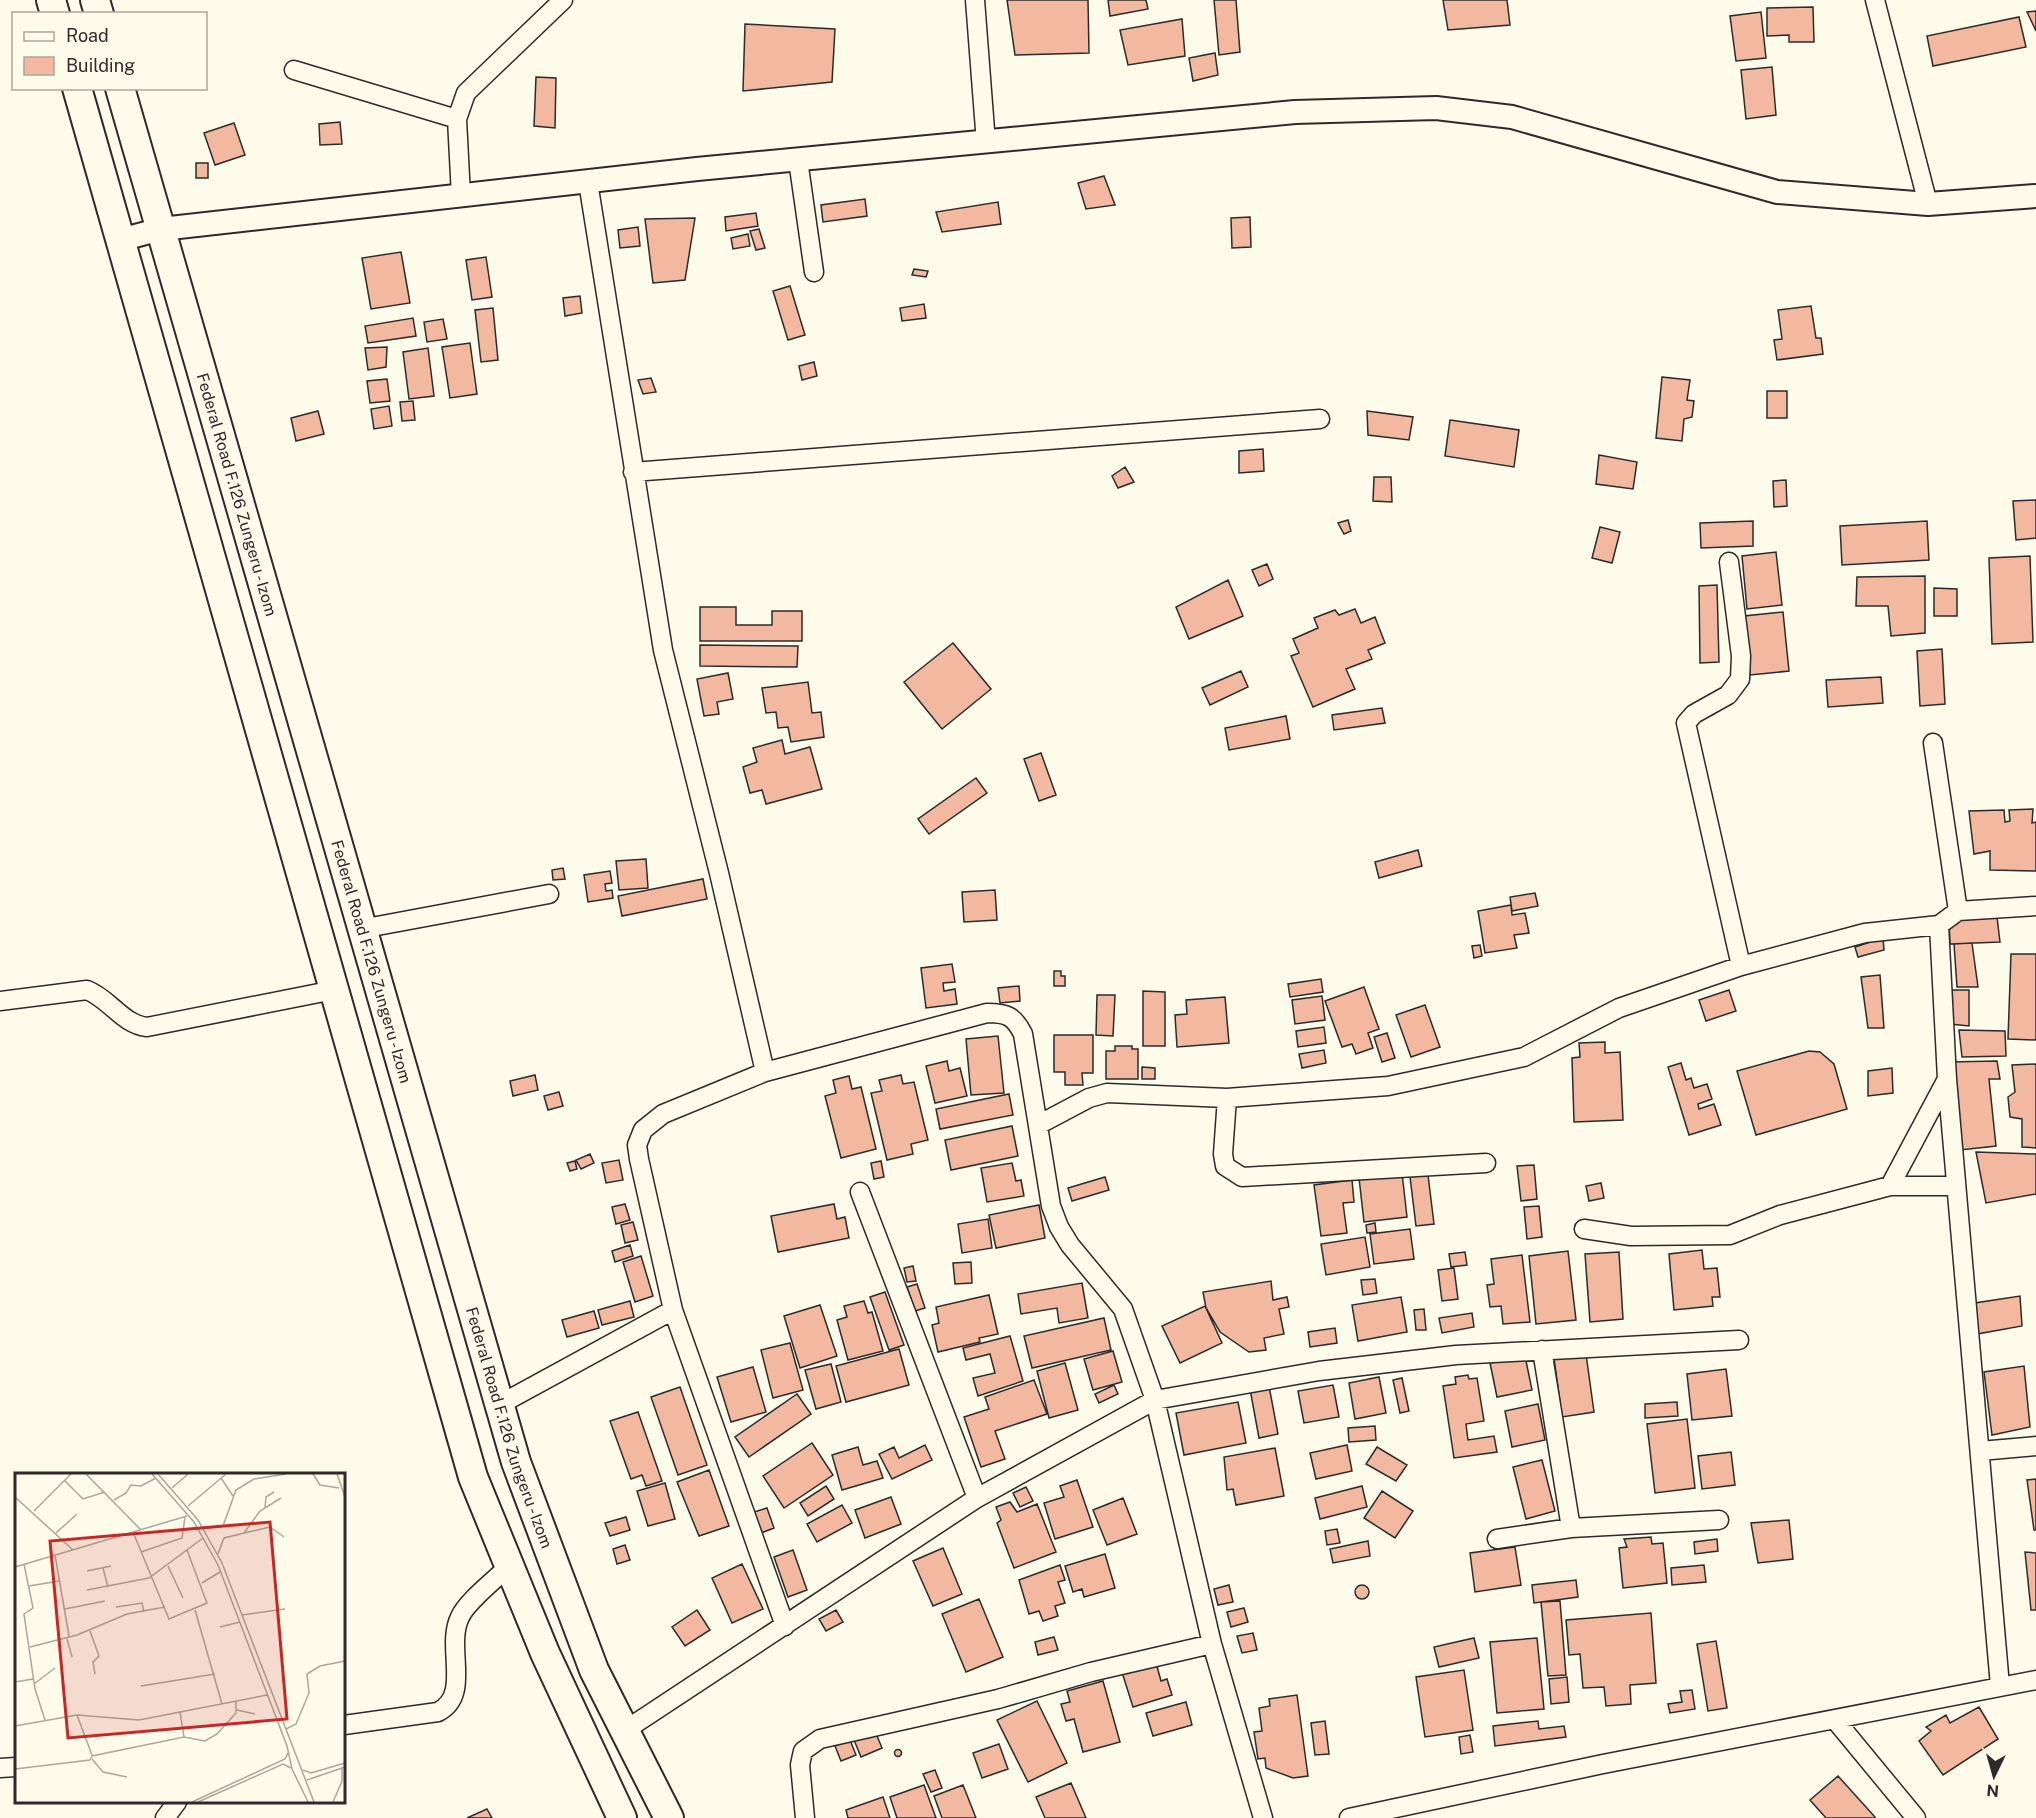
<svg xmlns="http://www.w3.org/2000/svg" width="2036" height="1818" viewBox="0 0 2036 1818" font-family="'Public Sans',sans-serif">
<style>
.building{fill:#f2b8a0;stroke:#2b2b2b;stroke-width:1.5}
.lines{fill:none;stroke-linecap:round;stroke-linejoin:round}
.minor-casing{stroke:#2b2b2b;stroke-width:21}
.tertiary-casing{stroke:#2b2b2b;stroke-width:26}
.primary-casing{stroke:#2b2b2b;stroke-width:32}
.minor{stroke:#fdfbea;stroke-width:18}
.tertiary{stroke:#fdfbea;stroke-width:22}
.primary{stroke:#fdfbea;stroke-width:28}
.labels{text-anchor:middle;stroke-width:4.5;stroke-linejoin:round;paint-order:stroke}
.street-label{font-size:16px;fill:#2b2b2b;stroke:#fdfbea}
.inset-road{fill:none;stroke:#a9a89e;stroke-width:1.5}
.view{fill:#c62828;fill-opacity:0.15;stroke:#c62828;stroke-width:3}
.inset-edge{fill:none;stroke:#2b2b2b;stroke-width:3}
</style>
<rect width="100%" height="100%" fill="#fdfbea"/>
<path class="building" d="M1007,0h81l1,53 -74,2z
M1108,0h38l2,9 -38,7z
M1214,0h22l4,52 -21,3z
M1443,0h64l3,25 -62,5z
M1813,7l1,35h-25v-7l-22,1v-28z
M2036,11v20l-9,-19z
M1761,12l5,46 -30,3 -6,-45z
M2019,17l7,30 -93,19 -6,-30z
M1182,19l3,37 -57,9 -8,-35z
M745,24l90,5 -3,53 -89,9z
M1215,53l3,22 -25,6 -4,-23z
M1772,67l4,48 -30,4 -5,-49z
M536,77l20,1 -1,50 -21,-2z
M340,122l2,22 -22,1 -1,-21z
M234,123l11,32 -30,10 -11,-32z
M196,163h12v15h-12z
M1104,176l11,29 -29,4 -8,-26z
M865,199l2,17 -44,6 -2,-17z
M998,202l3,22 -59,8 -6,-20z
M756,213l2,13 -32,5 -1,-14z
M1250,217l1,30 -19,1 -1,-30z
M695,218l-10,62 -32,3 -8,-64z
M638,227l2,19 -20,2 -2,-18z
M759,229l6,19 -9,2 -6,-19z
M748,234l2,12 -17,3 -2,-11z
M401,252l9,51 -39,6 -9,-51z
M486,257l6,40 -20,3 -6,-40z
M914,269l14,2 -2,6 -14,-2z
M790,286l15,49 -17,5 -15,-49z
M580,296l2,17 -17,3 -2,-18z
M924,304l2,14 -24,3 -2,-13z
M1811,306l5,32h5l2,16 -46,6 -3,-20 8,-1 -4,-29z
M493,308l5,52 -17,2 -6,-52z
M413,318l3,18 -48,7 -3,-17z
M443,319l4,20 -20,3 -3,-20z
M470,343l7,51 -27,4 -8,-51z
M387,347l-1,20 -18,3 -3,-22z
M428,348l6,48 -25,3 -6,-47z
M814,362l3,14 -15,4 -3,-14z
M1662,377l28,3 -3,20 7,1 -2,16 -8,2 -2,22 -26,-3z
M651,378l5,14 -13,2 -5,-14z
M387,379l3,22 -20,2 -3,-22z
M1767,391h20v27h-20z
M413,401l2,19 -13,1 -2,-19z
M389,406l3,20 -18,3 -3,-20z
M318,411l6,23 -28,7 -5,-23z
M1367,411l46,6 -4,23 -41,-5z
M1450,420l69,10 -5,37 -69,-11z
M1263,449l1,22 -25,2v-22z
M1599,455l38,7 -4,27 -37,-5z
M1125,467l9,15 -16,6 -6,-12z
M1374,477h17l1,25 -19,-1z
M1786,480l1,26 -13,1 -1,-26z
M2036,500v38l-20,2 -3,-39z
M1348,520l3,11 -7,3 -6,-11z
M1753,521v25l-52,2 -1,-25z
M1927,521l2,39 -87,5 -2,-39z
M1600,527l20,5 -8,31 -20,-5z
M1776,552l6,53 -35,4 -5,-53z
M2030,556l3,86 -41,2 -3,-86z
M1267,564l6,15 -14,7 -7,-16z
M1925,576v57l-34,3 -3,-30h-32l1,-29z
M1228,580l15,36 -54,23 -13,-32z
M1717,585l2,77 -19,1 -1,-77z
M1934,588l23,1v27h-23z
M700,607h36v18h36v-14h30v30h-102z
M1355,609l6,14 14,-6 10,26 -17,7 4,9 -26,10 9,20 -42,18 -22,-51 8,-3 -6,-14 25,-11 -4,-10 21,-8 4,5z
M1783,612l6,59 -39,4 -6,-59z
M953,643l38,46 -49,40 -38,-47z
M700,645l98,1 -1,21 -97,-1z
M1942,649l3,55 -25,2 -3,-55z
M1241,671l7,16 -38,18 -8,-17z
M728,673l5,26 -16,3 2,12 -15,2 -7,-37z
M1881,677l2,26 -55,4 -2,-27z
M808,682l4,31 9,-1 3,25 -33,5 -3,-15 -10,1 -2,-16 -10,1 -4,-25z
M1382,708l3,15 -51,7 -2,-15z
M1286,716l4,23 -61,11 -4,-22z
M782,740l3,14 25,-7 12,42 -56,15 -4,-14 -12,3 -7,-26 14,-5 -4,-14z
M1041,753l15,42 -17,6 -15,-42z
M976,778l11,15 -58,41 -11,-15z
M2033,809l-1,14 4,-1v49l-46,-1v-19l-16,3 -5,-43 35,-1 1,12 5,-1 -1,-11z
M1418,850l4,16 -43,12 -4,-16z
M646,859l2,29 -29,2 -3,-29z
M563,868l2,11 -12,1 -1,-10z
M610,871l2,12 -7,1 1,7 6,-1 1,8 -25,4 -4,-27z
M703,879l4,20 -85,17 -4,-20z
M995,890l2,30 -33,2 -2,-30z
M1535,893l3,13 -26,5 -2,-14z
M1511,905l1,10 13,-2 4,20 -15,2 3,13 -32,5 -7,-42z
M1997,917l3,25 -50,2 -1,-23z
M1883,938l1,12 -26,7 -3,-10z
M1972,943l6,44h-21l-3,-43z
M1480,945l2,11 -8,2 -2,-12z
M2011,954h25v86l-28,-1z
M952,964l3,18 -12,1 1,8 11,-2 2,15 -31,4 -5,-40z
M1054,971h7v5h4v10h-11z
M1880,975l4,53h-16l-7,-51z
M1321,979l2,13 -33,5 -2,-13z
M1019,986l1,15 -20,2 -2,-15z
M1364,987l15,42 -11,4 5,15 -17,6 -4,-10 -10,3 -17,-46z
M1729,990l7,21 -30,10 -7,-21z
M1950,990h19v36l-19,-2z
M1143,991l22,1v54h-22z
M1097,995h18l-2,41 -17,-1z
M1322,996l3,24 -30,4 -3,-24z
M1225,997l4,46 -52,4 -2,-32 12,-1 -1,-14z
M1425,1005l15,42 -29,10 -15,-42z
M1324,1027l2,16 -28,4 -2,-16z
M1959,1030l46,1 1,25 -44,1z
M1387,1033l8,25 -13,4 -8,-25z
M1054,1035h39v38h-11l1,12h-18v-13h-11z
M998,1036l6,57 -33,2 -5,-56z
M1605,1042v11l15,-1 3,68 -49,2 -2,-64 8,-1 -1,-14z
M1115,1046h17v3h6v30h-32v-28h9z
M1324,1050l2,13 -24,5 -3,-14z
M1809,1051l11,1 14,12 13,45 -91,26 -19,-64z
M947,1061l2,10 11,-3 7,28 -32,7 -9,-37z
M1997,1061l3,18h-11l7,67 -36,4 -11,-88z
M1681,1063l5,17 5,-2 3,10 13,-4 5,15 -14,5 1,5 15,-5 7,21 -32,10 -21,-68z
M2036,1064v84l-14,-1v-28l-12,-2 -2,-20 7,-5 -3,-27z
M1142,1067l13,1v11h-13z
M1892,1068l1,25 -25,3v-25z
M535,1075l3,15 -25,6 -3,-15z
M901,1075l2,9 11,-2 14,58 -17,4 2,10 -26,6 -16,-67 11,-2 -3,-11z
M849,1076l3,13 9,-2 15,62 -35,9 -16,-62 11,-3 -3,-13z
M559,1092l4,14 -15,4 -4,-14z
M1009,1094l4,21 -73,14 -4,-20z
M1012,1126l6,30 -67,14 -6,-30z
M1976,1152l60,2v40l-50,9z
M590,1154l4,9 -13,6 -5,-9z
M619,1160l4,20 -17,3 -4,-20z
M575,1161l2,8 -7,2 -3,-8z
M881,1161l3,16 -10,2 -3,-16z
M1012,1163l4,18 5,-1 3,16 -37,6 -6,-34z
M1534,1165l3,34 -16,2 -4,-35z
M1402,1173l5,44 -43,5 -5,-44z
M1428,1175l6,49 -18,2 -6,-49z
M1105,1177l4,13 -37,11 -4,-13z
M1352,1180l2,22 -11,1 4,30 -26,3 -7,-51z
M1601,1183l3,15 -15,3 -3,-15z
M625,1204l5,16 -14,4 -4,-17z
M834,1204l3,15 8,-2 4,21 -71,14 -7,-36z
M1039,1205l6,33 -49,10 -7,-33z
M1539,1206l3,31 -15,2 -3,-32z
M988,1219l4,29 -30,5 -4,-29z
M633,1222l5,18 -13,3 -4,-18z
M1375,1223l1,9 -9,1 -1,-8z
M1410,1229l4,30 -40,5 -4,-30z
M1365,1237l5,30 -44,8 -5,-31z
M630,1245l3,11 -18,6 -3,-11z
M1702,1250l2,19 13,-1 3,29h-8l1,9 -39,4 -5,-56z
M1568,1251l8,69 -40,4 -7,-68z
M1465,1252l2,13 -16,2 -2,-13z
M1619,1252l4,67 -33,3 -5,-68z
M1522,1255l8,67 -27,2 -2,-18 -11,1 -3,-22 7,-1 -3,-25z
M641,1256l12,40 -18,6 -12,-40z
M971,1262l1,21 -17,1 -2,-21z
M913,1266l3,15 -9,1 -3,-14z
M1454,1268l4,31 -16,2 -4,-31z
M1375,1279l2,14 -14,2 -2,-15z
M1271,1281l2,19 14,-3 2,10 -10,2 5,25 -20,4 2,12 -17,2 -29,-20 -14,-24 -3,-16z
M1082,1283l6,35 -29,5 -2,-15 -36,6 -3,-20z
M917,1284l8,24 -10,3 -8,-24z
M885,1292l19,53 -15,5 -19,-53z
M989,1295l9,39 -19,4 1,4 -42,10 -6,-27 7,-2 -3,-16z
M2020,1296l2,30 -45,8 -2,-31z
M1401,1297l6,35 -49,9 -6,-36z
M630,1301l4,16 -32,8 -4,-15z
M864,1301l4,12 4,-1 11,39 -35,9 -11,-40 10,-3 -3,-11z
M820,1305l17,51 -37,12 -16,-52z
M1205,1306l17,37 -42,20 -18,-37z
M1424,1309l2,21h-10l-2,-20z
M594,1311l5,17 -32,9 -5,-17z
M1472,1313l2,14 -32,6 -3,-15z
M1104,1318l7,32 -79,18 -8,-32z
M1335,1328l2,15 -27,4 -2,-15z
M1010,1336l13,45 -45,15 -5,-18 22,-5 -5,-19 -24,6 -3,-12z
M790,1343l13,47 -30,8 -12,-48z
M899,1349l10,36 -63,17 -10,-36z
M1113,1351l9,31 -29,8 -9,-31z
M1586,1354l8,58 -32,5 -8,-59z
M1525,1356l7,34 -35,7 -7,-34z
M1065,1363l13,47 -29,8 -12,-47z
M831,1364l10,38 -25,7 -11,-39z
M2024,1366l6,61 -38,8 -8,-63z
M753,1367l13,45 -35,10 -14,-45z
M1726,1369l6,47 -40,4 -5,-46z
M1468,1375l1,4 8,-1 7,43 -18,3 2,16 26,-4 3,16 -43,6 -11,-72 13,-2 -1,-7z
M1379,1377l7,36 -31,6 -6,-36z
M1402,1378l7,33 -9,2 -7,-33z
M1034,1380l13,34 -52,17 10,28 -24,8 -17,-50 25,-8 -4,-12z
M1114,1385l4,9 -19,9 -4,-9z
M1333,1385l6,32 -35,6 -6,-32z
M1269,1386l9,48 -19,4 -9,-49z
M680,1387l27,78 -29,10 -27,-78z
M797,1394l14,20 -62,43 -14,-20z
M1238,1402l8,41 -62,12 -8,-42z
M1677,1402l1,14 -33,2v-14z
M1538,1404l7,36 -33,7 -7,-36z
M638,1412l24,69 -16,5 -4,-11 -11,4 -21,-58z
M1687,1419l8,69 -40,5 -8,-69z
M1375,1426l1,14 -27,2 -1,-14z
M812,1443l21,32 -49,33 -21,-32z
M925,1445l7,15 -40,19 -13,-25 15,-7 5,11z
M1347,1445l5,26 -36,8 -6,-26z
M858,1447l5,18 14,-4 6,17 -41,12 -10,-35z
M1377,1447l30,18 -11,16 -30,-17z
M1275,1448l9,48 -48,9 -3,-16 -6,1 -3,-33z
M1731,1452l4,33 -33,4 -4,-33z
M1542,1460l13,51 -29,8 -13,-52z
M709,1470l20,56 -30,10 -22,-54z
M2036,1479v51h-2l-7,-50z
M1077,1480l16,47 -38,12 -11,-36 20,-6 -4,-11z
M665,1483l10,36 -27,7 -11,-35z
M826,1486l8,13 -26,17 -8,-13z
M1362,1486l5,21 -47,12 -5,-21z
M1026,1487l7,14 -13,6 -7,-14z
M1382,1491l31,20 -18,27 -31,-20z
M891,1497l10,27 -36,14 -10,-28z
M1123,1498l14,36 -30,11 -14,-35z
M1010,1502l7,10 20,-8 19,48 -42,16 -17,-45 4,-3 -5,-13z
M842,1505l10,18 -35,19 -10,-18z
M767,1508l7,20 -13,5 -7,-21z
M626,1517l4,13 -20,6 -5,-13z
M1789,1520l4,39 -35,4 -7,-40z
M1337,1529l3,14 -13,2 -2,-14z
M1651,1537l1,7 11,-1 4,40 -44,5 -4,-40 8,-1 -3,-8z
M1717,1539l1,12 -23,3 -1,-12z
M1368,1541l2,15 -37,7 -3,-14z
M625,1545l5,15 -13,4 -4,-15z
M1515,1547l6,38 -46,7 -5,-39z
M943,1548l19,46 -29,12 -20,-45z
M793,1550l14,40 -19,7 -14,-40z
M2025,1552l11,1v57h-5z
M1105,1554l10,34 -31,9 -2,-8 -9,3 -8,-26z
M742,1564l21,45 -31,14 -20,-45z
M1060,1565l5,15 -7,2 7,21 -10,3 3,10 -15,5 -4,-10 -10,3 -10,-34z
M1704,1565l2,17 -34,3 -1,-17z
M1576,1580l2,17 -44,6 -2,-18z
M1355 1592a7 7 0 1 1 14 0a7 7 0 1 1-14 0Z
M1229,1585l4,17 -15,3 -4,-16z
M979,1599l24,58 -37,15 -24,-58z
M1560,1601l6,74 -18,1 -7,-74z
M1244,1608l4,14 -17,5 -4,-15z
M697,1610l13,20 -25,16 -13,-19z
M836,1610l7,12 -17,9 -7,-12z
M1651,1613l5,70 -26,2 1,19 -25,2 -2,-19 -21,1 -3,-34 -11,1 -3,-35z
M1253,1633l4,17 -15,3 -5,-17z
M1054,1637l4,13 -20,5 -3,-13z
M1474,1638l5,20 -40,9 -5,-20z
M1537,1638l7,71 -47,4 -7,-71z
M1716,1641l11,67 -19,3 -11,-67z
M1155,1659l6,22 6,-2 5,16 -39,12 -12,-38z
M1464,1670l9,60 -48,7 -9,-60z
M1567,1677l2,25 -18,2 -2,-25z
M1103,1681l17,61 -37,10 -9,-33 -8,2 -5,-17 9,-2 -3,-11z
M1692,1690l3,19 -25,4 -2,-9 14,-2 -2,-11z
M1297,1695l11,81 -15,2 -27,-10 -1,-10 -7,1 -4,-27 8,-1 -3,-23 11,-2 -1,-7z
M1037,1701l30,62 -39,19 -31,-62z
M1186,1702l6,23 -39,11 -7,-23z
M1979,1707l19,32 -55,36 -24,-34 12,-10 -5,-4 20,-12 4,8z
M1325,1721l4,33 -14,1 -4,-32z
M1538,1721l1,8 25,-3 2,11 -71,9 -2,-20z
M875,1731l7,17 -21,9 -7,-17z
M1470,1735l3,17 -12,2 -2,-17z
M850,1740l6,15 -15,6 -6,-15z
M999,1744l9,25 -26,9 -9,-25z
M894.5 1753a3.5 3.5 0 1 1 7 0a3.5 3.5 0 1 1-7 0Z
M935,1770l7,18 -11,4 -8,-18z
M1838,1776l37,41v1h-49l-16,-18z
M1071,1783l15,35h-41l-9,-21z
M924,1785l12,33h-39l-7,-21z
M963,1785l13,33h-34l-8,-22z
M883,1797l7,21h-42l-2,-8z
M487,1809l5,9h-25z"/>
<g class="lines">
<defs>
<path id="minor" d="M975,0l11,143
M1875,0l53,204
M294,70l163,49
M798,160l16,112
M588,182l75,468 56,223 46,199
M461,196l-4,-77 9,-26 97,-93
M633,472l687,-53
M1729,562l12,94 -1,23 -12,16 -34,19 -8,9 55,243
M1933,743l25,168
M1939,925l8,154 53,607
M361,929l188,-35
M0,1001l87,-11c23,9 35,34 60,37l187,-37
M1227,1098l-4,56 2,12 17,11 244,-14
M1038,1125l51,-27 18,-5 120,5 161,-12 136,-29 95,-49 122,-42 124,-33 74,-8 19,-14 78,-5
M1890,1186l57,-107
M860,1192l117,306
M1584,1229l47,7 99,-1 50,-20 110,-29h66
M1542,1350l29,178
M499,1405l174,-95
M1980,1451l56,-5
M1497,1539l74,-11 148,-8
M785,1626l-112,-316 -34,-151 -2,-14 6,-15 20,-16 102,-42 222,-59c20,0 27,3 36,21l28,172 8,21 11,18 53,64 32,91 57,244 51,174
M1836,1721l80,97
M344,1725l94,-13c34,-17 7,-65 22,-95 7,-16 36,-38 49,-51
M624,1731l353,-233 178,-98 164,-29 137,-16 283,-15
M0,1768l16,-1
M165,1818l12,-16
M805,1818l-5,-53 3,-14 17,-12 178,-40 93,-27 121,-28
M1349,1818l254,-54 433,-84"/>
<path id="tertiary" d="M120,240l41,-11 536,-60 598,-57 141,-4 76,9 265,75 151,12 108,-8"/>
<g id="primary">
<path d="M51,0l4,14"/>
<path d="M95,0l4,14"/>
<path d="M77,88l396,1389 72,176 77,165"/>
<path id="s1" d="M120,88l396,1374 78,208 75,148"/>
</g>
</defs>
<use href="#minor" class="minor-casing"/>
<use href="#tertiary" class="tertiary-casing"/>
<use href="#primary" class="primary-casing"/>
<use href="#minor" class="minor"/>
<use href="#tertiary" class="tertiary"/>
<use href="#primary" class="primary"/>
</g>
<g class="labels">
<g class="street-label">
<text dy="6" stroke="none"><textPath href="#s1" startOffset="423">Federal Road F.126 Zungeru - Izom</textPath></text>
<text dy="6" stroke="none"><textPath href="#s1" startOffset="909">Federal Road F.126 Zungeru - Izom</textPath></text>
<text dy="6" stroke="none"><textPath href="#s1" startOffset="1395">Federal Road F.126 Zungeru - Izom</textPath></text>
</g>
</g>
<g transform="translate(15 1473)">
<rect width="330" height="330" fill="#fdfbea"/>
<path class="inset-road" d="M71,1l55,56M137,1l42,48 24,43 69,181 5,23 16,33M143,1l40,46 24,43 92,239M298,1l7,11 19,3M322,1l8,23M206,5l12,18M50,8l18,18 22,-7M157,15l16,-14M0,24l58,53M99,27l12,-7 5,-8 10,1 15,-8M173,33l38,-32M250,35l1,-11 8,-5M19,38l37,-37M208,53l13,-36 18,-11 32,-5M118,59l36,87 38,-16 -20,-53M41,60l21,-19M229,60l16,-22 21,-13M126,79l41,-14 3,-21M203,81l6,-16 46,-11 14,10M40,82l14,81M9,91l9,44 -9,6 11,75 10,31M153,93l15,32M0,94l172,-51M88,95l5,19M72,98l24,-5M187,110l18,-11M14,113l30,-5M72,117l62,-12 54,-40M101,134l26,-4 2,9M50,136l40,-8M180,137l27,94M227,142l43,-6M205,154l20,-5M75,158l9,25 -6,6 2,12M52,166l5,18M15,174l47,-12 50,-21 38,-7M0,209l18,-3M19,211l21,-16M126,213l74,-12M222,237l18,4M165,239l4,25M62,242l15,40M0,253l62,-11 62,5 128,-25M271,256l10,-5 13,-31 -2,-19 13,-8 25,-5M77,286l11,13 24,5M0,296l75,-9 2,-4 92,-19 21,4 12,-7 19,-21v-11M288,297l8,3 34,-10M292,307l38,-13M177,329l93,-43 3,-6M183,329l85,-38 8,4M318,329l9,-21v-13"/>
<path class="view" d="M255,49l17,197 -219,19 -18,-197z"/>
<rect width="330" height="330" class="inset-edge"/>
</g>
<rect x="12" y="12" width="195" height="78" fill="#fdfbea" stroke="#a9a89e" stroke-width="1.5"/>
<rect x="24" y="32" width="30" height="9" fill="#fdfbea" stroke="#a9a89e" stroke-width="1.5"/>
<text x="66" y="42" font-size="18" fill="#2b2b2b">Road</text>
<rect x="24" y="57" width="30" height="18" fill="#f2b8a0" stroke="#a9a89e" stroke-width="1.5"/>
<text x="66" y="72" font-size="18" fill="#2b2b2b">Building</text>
<g transform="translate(1994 1776) rotate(185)" stroke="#fdfbea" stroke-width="4.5" paint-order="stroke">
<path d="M0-4.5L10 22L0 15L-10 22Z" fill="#2b2b2b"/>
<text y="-9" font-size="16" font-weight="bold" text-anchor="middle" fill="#2b2b2b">N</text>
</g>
</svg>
